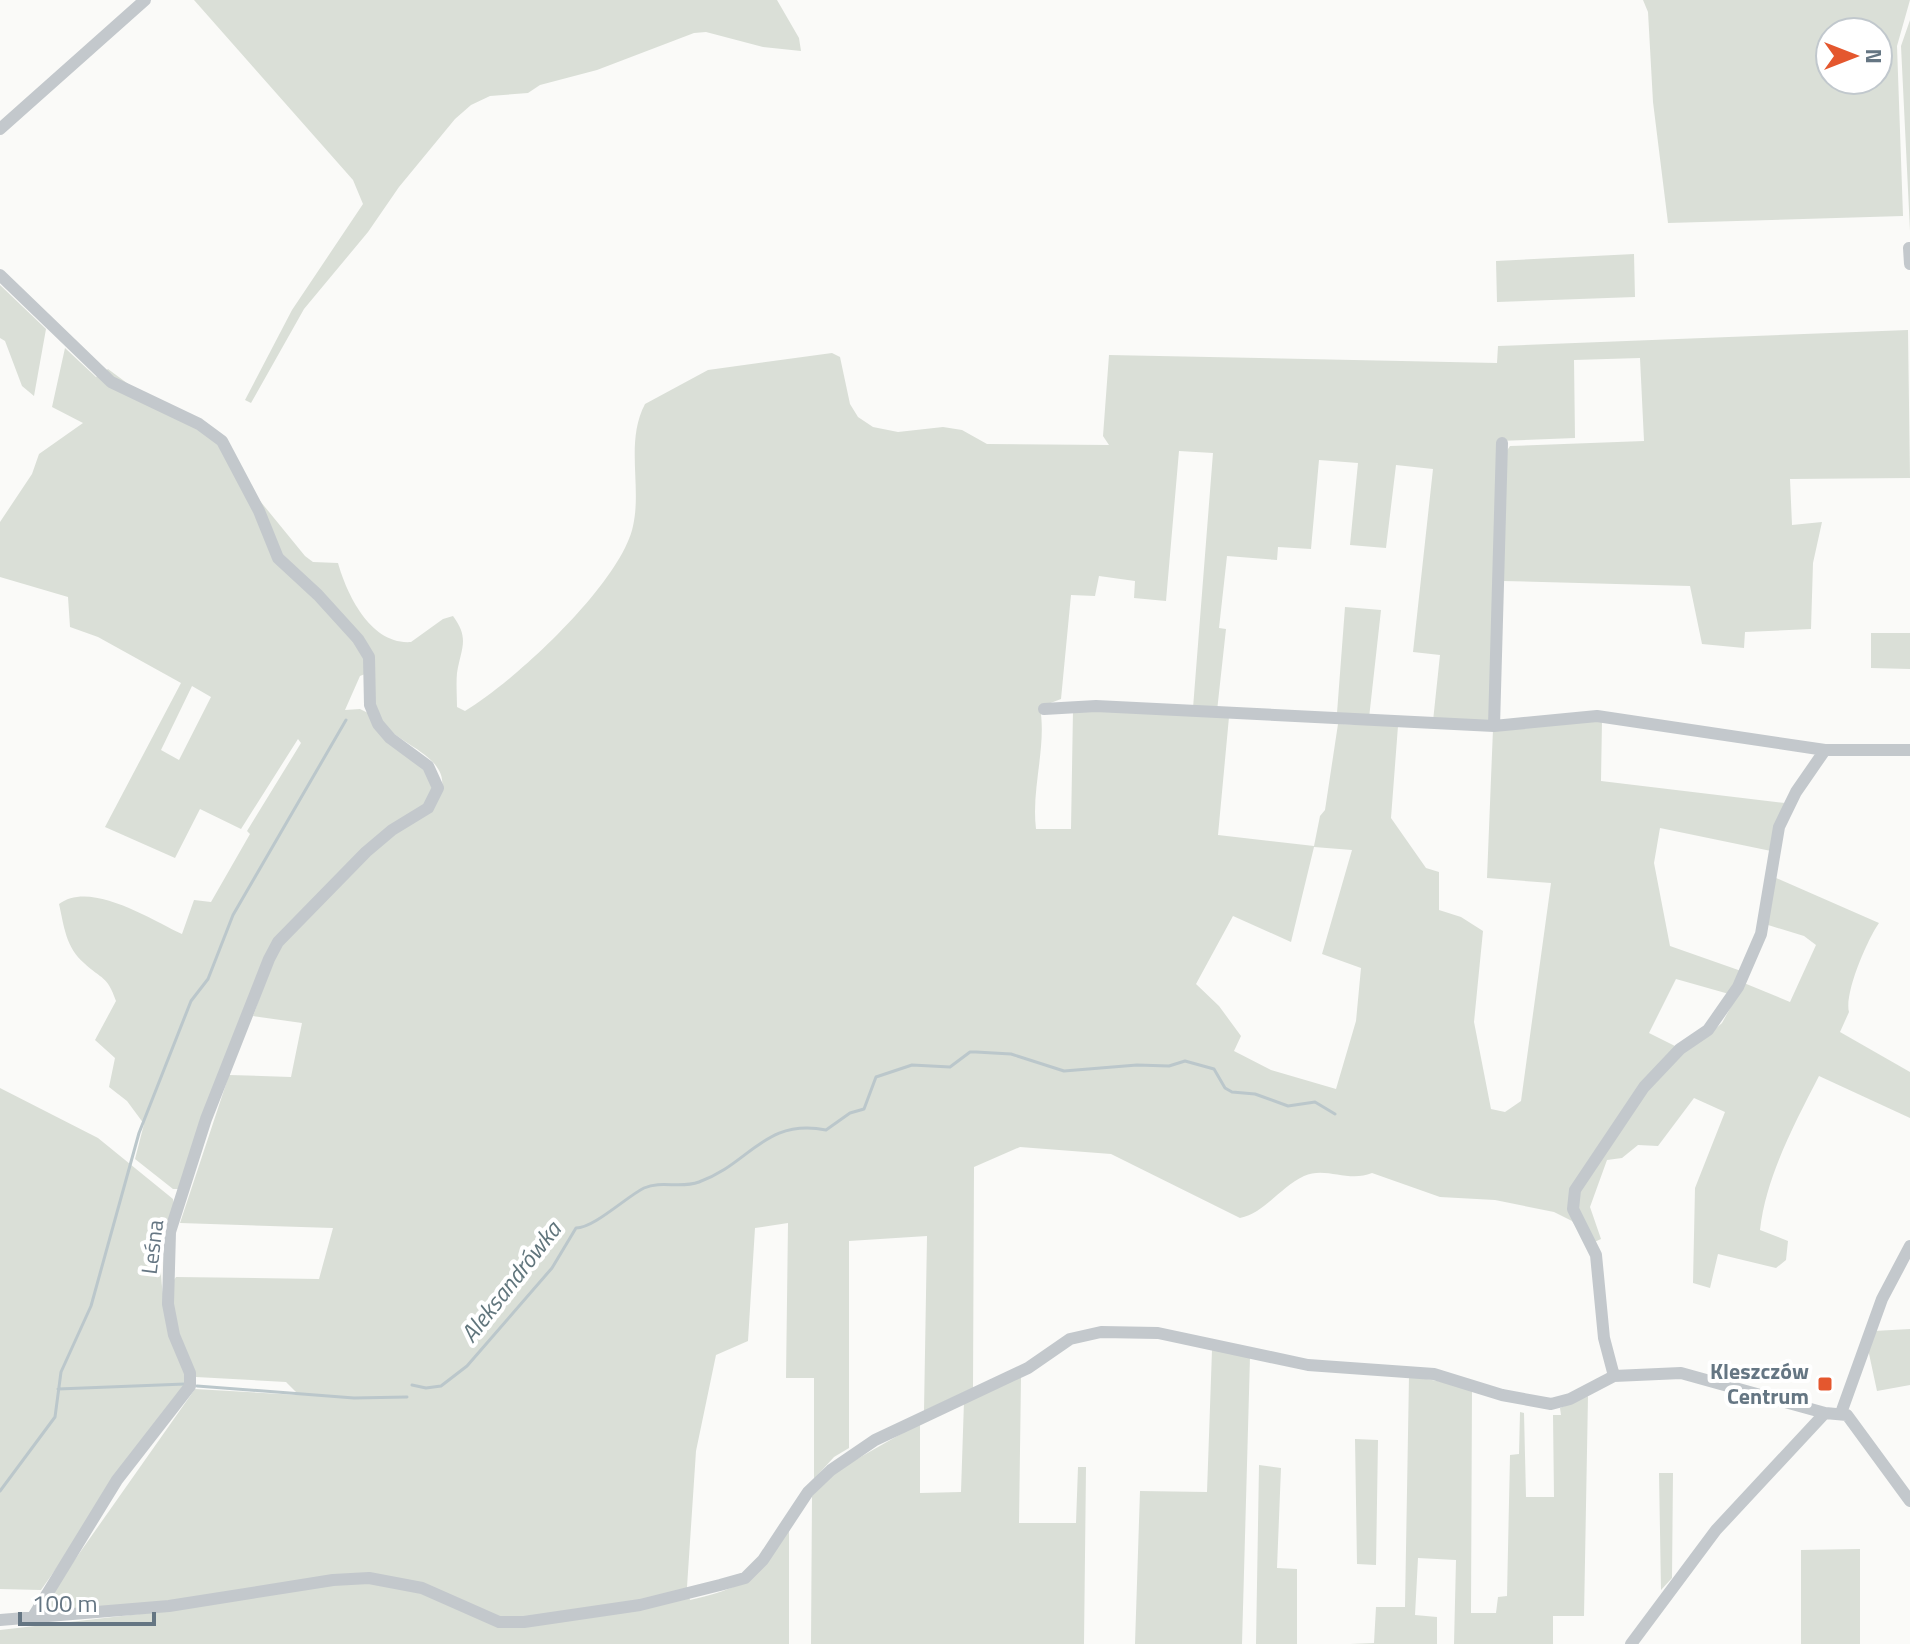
<svg xmlns="http://www.w3.org/2000/svg" width="1910" height="1644" viewBox="0 0 1910 1644" font-family="'Titillium Web',sans-serif">
<style>
.green{fill:#dadfd7;fill-rule:evenodd}
.lines{fill:none;stroke-linecap:round;stroke-linejoin:round}
.stream{stroke:#bbc7cb;stroke-width:3}
.minor{stroke:#c3c8cc;stroke-width:12}
.poi-dot{fill:#e4572e;stroke:#fff;stroke-width:3}
.labels{text-anchor:middle;stroke-width:8;stroke-linejoin:round;paint-order:stroke}
.street-label{font-size:22px;fill:#657683;stroke:#fff}
.poi-label{font-size:22px;font-weight:bold;fill:#657683;stroke:#fff;text-anchor:end}
.water-label{font-size:24px;font-style:italic;fill:#60757c;stroke:#fff}
</style>
<rect width="100%" height="100%" fill="#fafaf8"/>
<path class="green" d="M194,0h583l22,38 2,13 -38,-4 -57,-15 -12,1 -97,37 -57,15 -12,8 -38,3 -19,9 -16,14 -56,68 -31,45 -64,77 -53,94 -6,-3 47,-90 71,-106 -10,-24z
M1643,0h267l-13,46 6,170 -235,7 -15,-121 -5,-90zM1830,32h48v48h-48z
M1910,20v211l-9,-185z
M1634,254l1,43 -138,5 -1,-41z
M0,285l46,44 -12,67 -12,-10 -17,-45 -5,-3z
M1908,330l2,148 -120,1 2,46 30,-3 -9,41 -2,66 -66,3 -1,16 -42,-4 -12,-58 -187,-5 3,-129 4,-6 134,-5 -4,-83 -66,2 1,78 -77,3 -9,280h-56l7,-66 -27,-3 20,-183 -37,-4 -10,83 -36,-3 8,-82 -39,-3 -8,89 -33,-2 -1,13 -50,-4 -8,72 7,1 -9,82 -24,-3 20,-255 -34,-2 -13,150 -32,-3 1,-17 -36,-5 -4,20 -24,-1 -10,104 -21,8c7,40 -9,81 -4,122h35l2,-119 156,7 -11,118 96,11 6,-30 5,-6 13,-86 60,2 -7,92 35,50 13,4v38l22,7 22,14 -9,91 17,87 14,3 16,-11 30,-218 -64,-5 6,-149 109,-9 -1,61 184,22 -14,48 -111,-23 -6,35 16,83 74,26 -15,22 -53,-15 -27,54 28,14 24,-15 4,6 17,-15 22,-40 46,19 26,-57 -12,-9 -36,-11 6,-48 105,46c-12,17 -35,71 -30,89l-9,20 70,40v46l-91,-42c-24,47 -53,100 -59,154l28,11 -2,19 -10,8 -58,-14 -8,34 -17,-5 2,-95 30,-76 -31,-14 -36,48 -20,-1 -16,13 -15,2 -17,47 11,32 -13,6 -16,-24 -18,-9 -59,-12 -55,-3 -68,-24c-24,10 -46,-7 -68,3 -24,11 -39,37 -64,42l-129,-64 -91,-7 -46,20 -1,221 -49,23 3,-175 -78,5v207l-15,9 -20,22v-101h-28l2,-155 -33,5 -7,113 -32,14 -20,96 -9,136 3,13c60,-14 66,-23 99,-73v117h-789v-14l174,-20 1,-9 -123,11 -7,-10 150,-213 104,6 -13,-13 -90,-5 -19,-42 -6,-51 5,-7 143,2 14,-51 -153,-5 49,-148 62,2 11,-54 -49,-7c9,-23 16,-52 29,-74 15,-24 46,-42 66,-64 7,-7 12,-16 19,-23 22,-22 70,-38 75,-68 5,-33 -51,-45 -63,-69 -8,-15 -5,-32 -4,-48l-15,6 -15,34 15,-1 8,4 18,27 39,28 9,21 -8,14 -36,23 -115,113 -56,136 -39,114h-7l-38,-30 9,-35 -17,-23 -18,-14 6,-29 -20,-18 21,-39c-9,-26 -14,-21 -32,-38 -18,-15 -20,-37 -25,-59 31,-24 91,15 123,30l12,-34 17,2 39,-68 -3,-3 54,-88 -3,-4 -57,90 -41,-20 -25,49 -70,-31 76,-144 -83,-46 -28,-10 -2,-30 -68,-20v-55l32,-48 7,-20 44,-31 -31,-16 13,-59 31,29 12,-8 31,23 36,16 45,29 10,11 26,48 49,60 8,6 25,1c9,32 33,82 73,79l32,-23 10,-3c17,23 8,32 4,57 -1,11 0,23 0,34l8,4c49,-29 156,-128 168,-185 9,-39 -8,-84 12,-122l63,-34 124,-17 8,4 10,47 8,13 15,10 25,5 45,-5 19,3 25,14 122,1 -6,-9 6,-81 388,8 1,-17zM192,686l19,11 -32,63 -18,-10zM1314,847l38,3 -30,104 39,14 -5,53 -20,68 -65,-19 -37,-19 7,-15 -22,-30 -23,-22 37,-68 58,26z
M1345,607l36,3 -12,108 -32,-5z
M1871,633h39v36l-39,-1z
M0,1088l98,50 75,61c4,14 -11,47 -12,66 -1,38 14,74 24,110l-1,12 -143,203 -41,-1z
M1910,1329v56l-33,6 -9,-42 6,-18z
M1212,1350l38,7 -8,287h-107l5,-153 67,1z
M1409,1376l63,11 -1,226h25l2,-16 9,-1 3,-141 9,-1 1,-42 4,1 2,84h28l-1,-82h8l-1,-7 28,-12 -4,220h-31v28h-99l2,-84 -38,-2 -3,57 22,2v27h-87l24,-1 2,-36h29z
M1021,1377l-2,146h57l2,-56h8l-2,177h-273l1,-148 24,-25 84,-48v70l41,-1 3,-91z
M1355,1439l23,1 -2,125 -19,-1z
M1259,1465l22,3 -4,100 20,1v75h-41z
M1659,1473h14l-1,105 -11,12z
M1860,1549v95h-59v-94z"/>
<g class="lines">
<path class="stream" d="M412,1385l14,3 15,-2 26,-20 85,-98 24,-40c18,0 50,-31 68,-40 18,-8 36,1 55,-6 51,-18 65,-64 127,-52l24,-17 14,-4 12,-32 36,-12 38,2 20,-15h6l35,2 53,17 73,-6 32,1 16,-5 29,8 11,19 7,4 23,2 33,12 27,-4 20,12
M197,1386l157,12 53,-1
M58,1389l127,-5
M0,1491l55,-74 6,-45 30,-66 48,-173 52,-132 17,-22 25,-64 113,-195"/>
<path class="minor" d="M0,129l145,-129
M1909,248l1,16
M0,275l111,107 88,42 23,17 37,70 19,47 40,37 40,44 11,18 1,48 8,19 12,14 38,28 10,22 -10,20 -36,22 -26,22 -88,90 -9,17 -63,160 -36,113 -2,72 6,31 16,38v13l-73,94 -84,137
M1044,709l52,-3 398,20 103,-10 228,34h85
M1494,726l8,-283
M1614,1376l-10,-38 -8,-83 -23,-46 2,-19 69,-103 36,-38 28,-19 30,-43 23,-53 18,-107 17,-35 29,-42
M1841,1413l41,-114 28,-53
M0,1620l169,-14 164,-26 36,-2 53,10 77,34h25l116,-17 80,-20 25,-7 18,-18 45,-68 23,-22 44,-30 153,-72 42,-29 31,-7 57,1 150,32 126,9 68,21 49,9 19,-5 44,-23 67,-3 144,40 22,2 63,86
M1631,1644l85,-114 109,-117"/>
</g>
<rect class="poi-dot" x="1817" y="1376" width="16" height="16" rx="4"/>
<g class="labels">
<g class="street-label">
<text transform="translate(152 1247) rotate(-83)" y="8">Leśna</text>
</g>
<g class="poi-label">
<text x="1809" y="1379">Kleszczów<tspan x="1809" dy="25">Centrum</tspan></text>
</g>
<g class="water-label">
<text transform="translate(511 1282) rotate(-52)" y="8">Aleksandrówka</text>
</g>
</g>
<g transform="translate(1854 56) rotate(90)"><circle r="38" fill="#ffffff" stroke="#c1c8cd" stroke-width="2"/>
<path d="M0-6L14 30L0 20L-14 30Z" fill="#e4572e"/>
<text y="-12" font-size="22" font-weight="bold" text-anchor="middle" fill="#657683">N</text>
</g>
<path d="M20 1612v12h134v-12" fill="none" stroke="#657683" stroke-width="4"/>
<text x="32" y="1612" font-size="24" fill="#657683" stroke="#ffffff" stroke-width="6" paint-order="stroke">100 m</text>
</svg>
